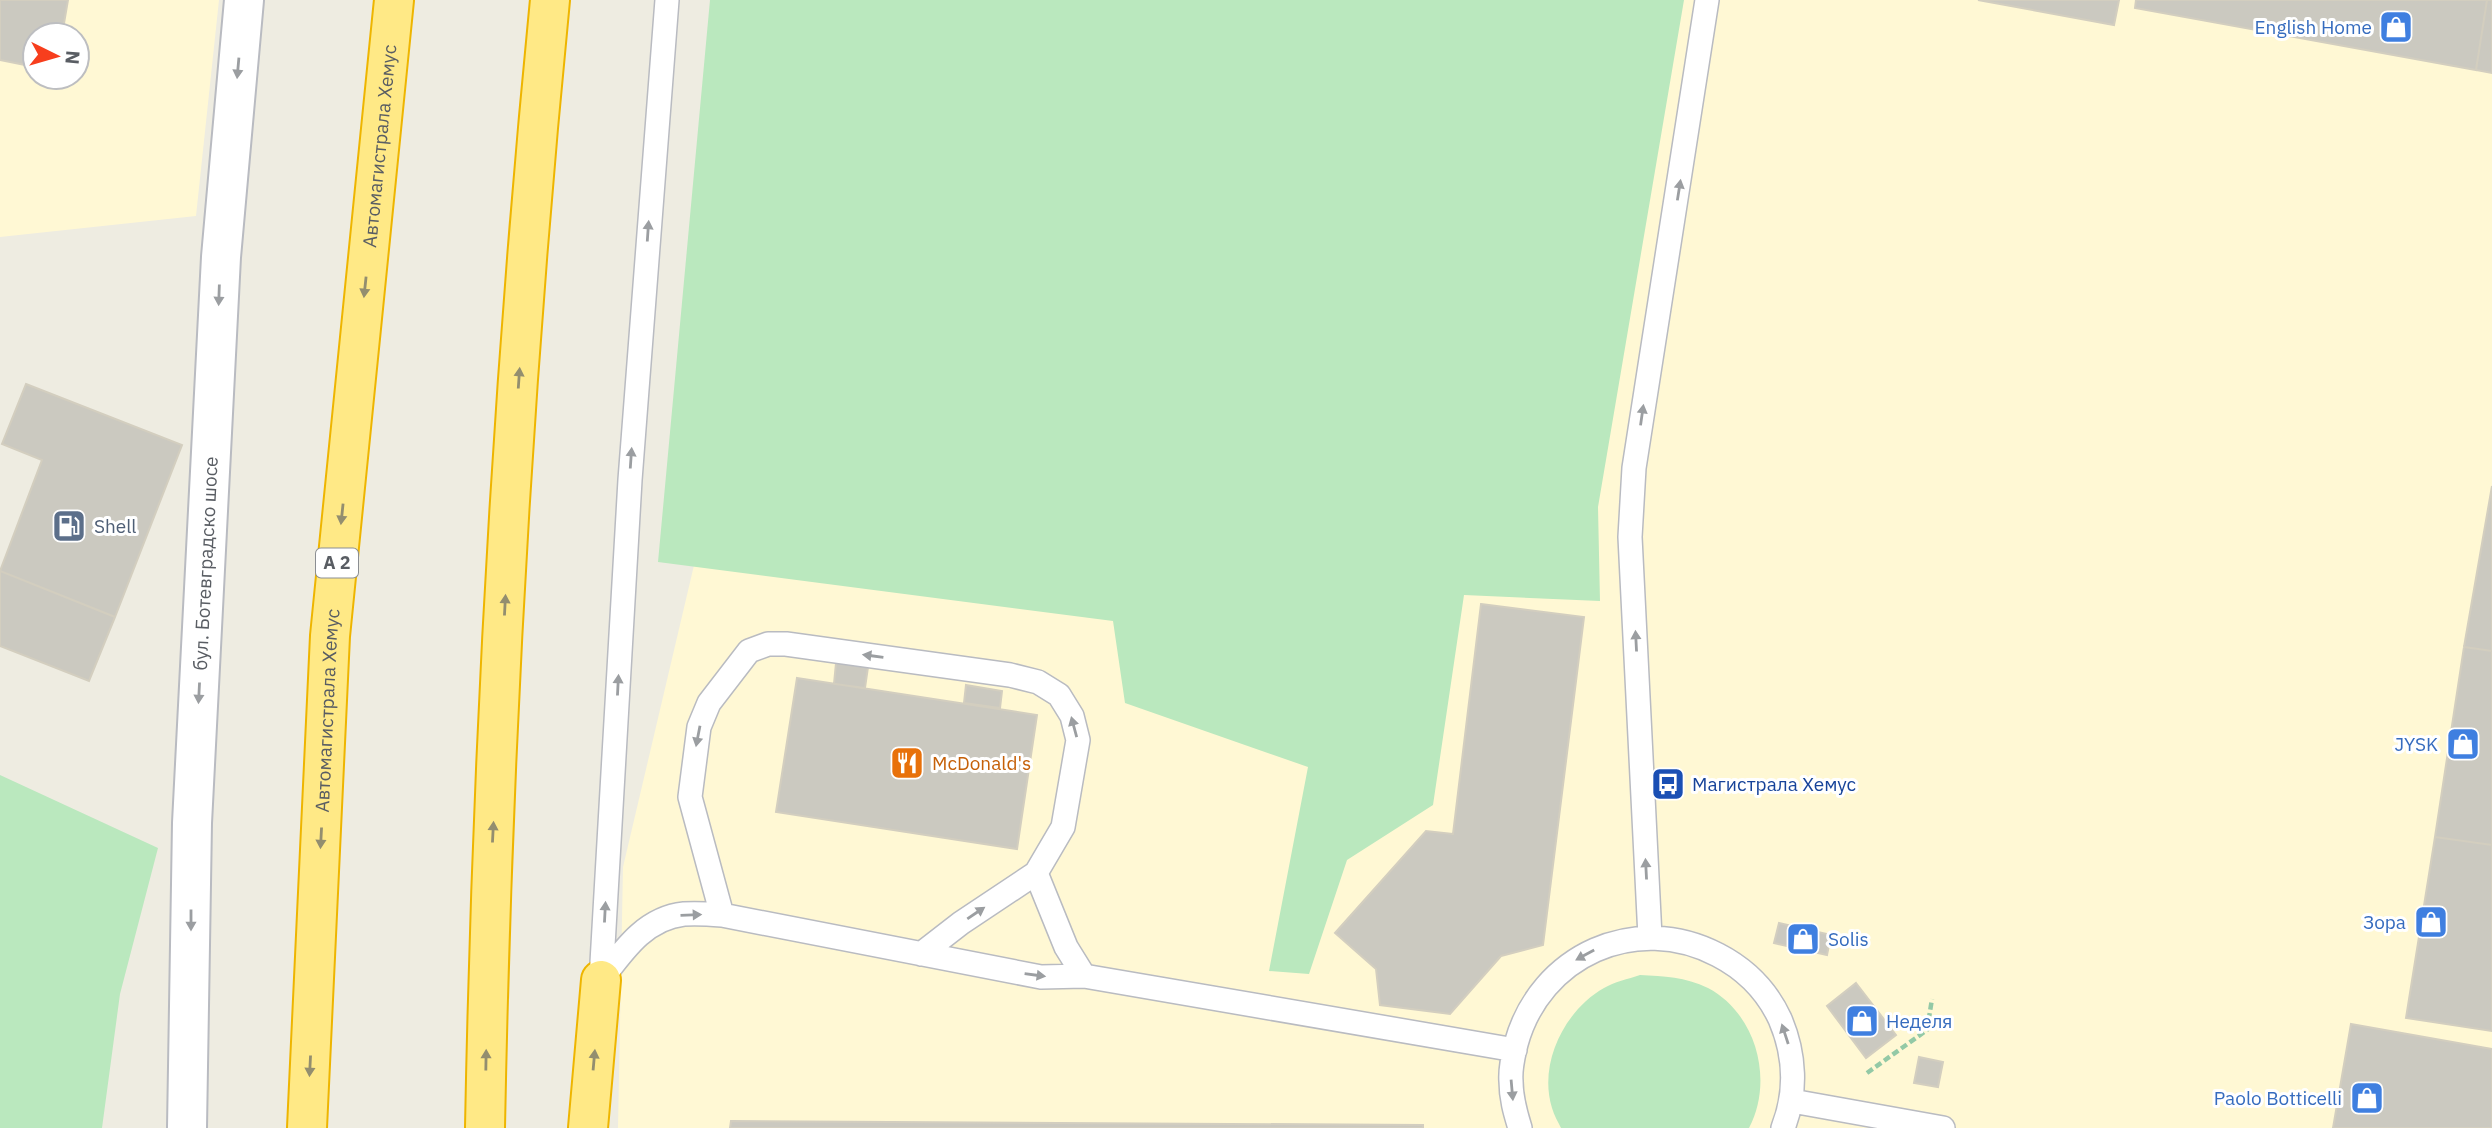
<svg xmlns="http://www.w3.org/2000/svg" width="2492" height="1128" viewBox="0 0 2492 1128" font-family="'IBM Plex Sans',sans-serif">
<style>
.commercial{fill:#fff8d4;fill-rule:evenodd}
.green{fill:#bae8be}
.building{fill:#cbc9c0;stroke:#d3cebf;stroke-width:2}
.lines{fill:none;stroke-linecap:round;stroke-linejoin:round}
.service-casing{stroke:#b9bbc1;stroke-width:26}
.minor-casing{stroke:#b9bbc1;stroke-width:42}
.motorway-casing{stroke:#eeb500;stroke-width:42}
.path{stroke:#93c9a6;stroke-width:4.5;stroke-dasharray:7 3.5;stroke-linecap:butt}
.service{stroke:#fff;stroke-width:23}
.minor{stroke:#fff;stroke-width:38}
.motorway{stroke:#ffe986;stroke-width:38}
.oneway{fill:#9b9ea1}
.oneway2{fill:#938e6f}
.labels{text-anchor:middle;stroke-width:6;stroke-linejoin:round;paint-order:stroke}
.shield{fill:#fff;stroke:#8b8e92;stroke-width:2}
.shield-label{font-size:18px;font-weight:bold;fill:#595d63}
.shop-label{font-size:19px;fill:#366cbe;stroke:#fff;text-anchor:end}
.street-label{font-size:19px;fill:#595d63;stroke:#fff}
.service-label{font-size:19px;fill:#4e5e75;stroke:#fff;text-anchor:start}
.food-label{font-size:19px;fill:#c56008;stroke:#fff;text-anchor:start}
.transit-label{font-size:19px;fill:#164399;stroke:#fff;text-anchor:start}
</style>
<rect width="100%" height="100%" fill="#eeece1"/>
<path class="commercial" d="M0,0h219l-23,216 -196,21zM35,35h42v42h-42z
M827,0h1665v1128h-1874l5,-261z"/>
<path class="green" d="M710,0h974l-86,507 2,94 -136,-6 -31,210 -86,55 -38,114 -40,-3 39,-204 -183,-64 -12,-82 -455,-59z
M0,775l158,73 -38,146 -18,134h-102z
M1640,975c24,1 45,2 68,13 49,26 66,93 41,140h-188c-3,-6 -7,-13 -9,-20 -14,-45 13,-98 52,-120 10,-6 24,-9 36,-13z"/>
<path class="building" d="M0,0h68l-6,35h-27v32l-35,-7z
M1978,0h141l-5,25z
M2136,0h351l-11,70 -341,-62z
M2487,0h5v73l-16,-3z
M26,384l156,61 -67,172 -115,-46 42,-111 -40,-16z
M2492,486v165l-28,-4z
M0,571l115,46 -26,64 -89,-35z
M1481,604l103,13 -41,328 -42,11 -51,58 -70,-9 -4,-36 -41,-36 91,-102 27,3z
M2464,647l28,4v194l-57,-8z
M836,663l32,4 -3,21 -31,-4z
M797,678l240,37 -20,134 -241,-37z
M966,685l36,6 -2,17 -36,-5z
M2435,837l57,8v186l-86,-13z
M1779,923l52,12 -4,20 -53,-12z
M1856,983l40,52 -30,23 -39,-52z
M2351,1024l141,25v79h-159z
M1919,1057l24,5 -5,25 -24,-4z
M731,1121l692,4v3h-693z"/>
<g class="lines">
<defs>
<path id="service" d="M1036,873l30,74 18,29
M722,915l-32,-118 9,-70 10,-24 40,-52 19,-7h18l224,31 28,7 21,13 13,21 6,24 -15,87 -27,46 -75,50 -40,31
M1650,937l-20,-400 4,-69 73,-468
M601,980l29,-500 37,-480
M601,980c22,-29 44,-62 83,-66 13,-1 26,0 38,1l319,62 43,-1 431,74
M1792,1101l151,27
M1520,1128c-5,-16 -9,-30 -9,-47 -1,-12 2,-25 5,-37 24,-89 120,-132 202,-89 27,14 49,36 62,64 15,35 17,73 3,109"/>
<g id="minor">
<path id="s1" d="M187,1128l5,-305 29,-566 23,-257"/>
</g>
<g id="motorway">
<path id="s2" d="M307,1128l23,-492 64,-636"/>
<path d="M485,1128c7,-376 28,-753 65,-1128"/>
<path d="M588,1128l13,-148"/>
</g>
</defs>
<use href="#service" class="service-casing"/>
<use href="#minor" class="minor-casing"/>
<use href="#motorway" class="motorway-casing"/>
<path class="path" d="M1867,1073l60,-43 5,-31"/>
<use href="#service" class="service"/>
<use href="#minor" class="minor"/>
<use href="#motorway" class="motorway"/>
</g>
<defs><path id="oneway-solid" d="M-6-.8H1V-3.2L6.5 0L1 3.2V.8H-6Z" transform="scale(1.75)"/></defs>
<g class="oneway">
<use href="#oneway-solid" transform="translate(238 68) rotate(95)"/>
<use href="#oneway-solid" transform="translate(1679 190) rotate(-81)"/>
<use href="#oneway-solid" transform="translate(648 231) rotate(-86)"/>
<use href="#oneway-solid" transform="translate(219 295) rotate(92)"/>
<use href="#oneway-solid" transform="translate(1642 415) rotate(-82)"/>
<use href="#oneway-solid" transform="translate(631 458) rotate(-86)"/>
<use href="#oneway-solid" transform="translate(1636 641) rotate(-93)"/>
<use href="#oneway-solid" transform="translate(873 656) rotate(-172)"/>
<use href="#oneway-solid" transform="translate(618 685) rotate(-87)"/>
<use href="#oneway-solid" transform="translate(199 693) rotate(93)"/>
<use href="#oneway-solid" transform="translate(1074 727) rotate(-105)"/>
<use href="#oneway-solid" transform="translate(698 736) rotate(101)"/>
<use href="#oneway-solid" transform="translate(1646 869) rotate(-93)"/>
<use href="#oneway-solid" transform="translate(605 912) rotate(-87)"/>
<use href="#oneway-solid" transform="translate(976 913) rotate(-34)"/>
<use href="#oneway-solid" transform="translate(691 915) rotate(-2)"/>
<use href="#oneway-solid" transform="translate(191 920) rotate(90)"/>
<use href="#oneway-solid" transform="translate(1585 955) rotate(151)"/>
<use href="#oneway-solid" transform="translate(1035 975) rotate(8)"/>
<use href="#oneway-solid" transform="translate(1785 1034) rotate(-108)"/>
<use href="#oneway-solid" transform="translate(1512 1090) rotate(85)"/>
</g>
<g class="oneway2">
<use href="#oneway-solid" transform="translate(365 287) rotate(96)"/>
<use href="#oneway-solid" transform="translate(519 378) rotate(-86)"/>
<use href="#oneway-solid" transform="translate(342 514) rotate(96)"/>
<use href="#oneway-solid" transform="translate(505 605) rotate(-87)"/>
<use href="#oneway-solid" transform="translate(493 832) rotate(-87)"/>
<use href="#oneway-solid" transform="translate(321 838) rotate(93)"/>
<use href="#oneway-solid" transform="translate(486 1060) rotate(-89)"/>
<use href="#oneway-solid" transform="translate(594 1060) rotate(-85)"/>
<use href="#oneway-solid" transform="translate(310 1066) rotate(93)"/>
</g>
<defs>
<symbol id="shop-square" viewBox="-11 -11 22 22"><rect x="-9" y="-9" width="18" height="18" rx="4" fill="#3f7fe0" stroke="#fff"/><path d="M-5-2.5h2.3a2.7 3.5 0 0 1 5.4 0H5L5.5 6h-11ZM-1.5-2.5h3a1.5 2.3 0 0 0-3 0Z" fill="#fff"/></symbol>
<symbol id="fuel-square" viewBox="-11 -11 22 22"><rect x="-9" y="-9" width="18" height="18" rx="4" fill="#5c6f8a" stroke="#fff"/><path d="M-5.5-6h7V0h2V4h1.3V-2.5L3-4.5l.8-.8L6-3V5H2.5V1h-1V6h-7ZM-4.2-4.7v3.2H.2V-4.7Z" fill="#fff"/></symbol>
<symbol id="restaurant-square" viewBox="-11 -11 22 22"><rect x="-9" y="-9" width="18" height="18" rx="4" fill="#e8710a" stroke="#fff"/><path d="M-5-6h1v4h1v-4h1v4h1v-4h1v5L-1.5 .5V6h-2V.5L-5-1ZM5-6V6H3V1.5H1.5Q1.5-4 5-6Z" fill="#fff"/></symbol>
<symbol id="bus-square" viewBox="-11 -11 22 22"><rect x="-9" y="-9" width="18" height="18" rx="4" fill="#1a4fb4" stroke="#fff"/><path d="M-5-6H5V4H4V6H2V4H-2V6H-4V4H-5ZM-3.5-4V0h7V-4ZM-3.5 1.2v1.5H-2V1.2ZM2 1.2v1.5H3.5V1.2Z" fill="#fff"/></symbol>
</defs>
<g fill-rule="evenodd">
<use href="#shop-square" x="2377" y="8" width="38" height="38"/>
<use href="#fuel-square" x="50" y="507" width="38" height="38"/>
<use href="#shop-square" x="2444" y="725" width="38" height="38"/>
<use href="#restaurant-square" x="888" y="744" width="38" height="38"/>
<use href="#bus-square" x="1649" y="765" width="38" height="38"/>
<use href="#shop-square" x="2412" y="903" width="38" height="38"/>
<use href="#shop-square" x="1784" y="920" width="38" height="38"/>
<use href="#shop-square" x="1843" y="1002" width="38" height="38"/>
<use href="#shop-square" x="2348" y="1079" width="38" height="38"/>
</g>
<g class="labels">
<rect class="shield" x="316" y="548.5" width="42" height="29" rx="5"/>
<g class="shield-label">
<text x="337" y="569">A 2</text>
</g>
<g class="shop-label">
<text x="2372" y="34">English Home</text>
<text x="2438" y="751">JYSK</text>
<text x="2406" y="929">Зора</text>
<text x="1828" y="946" text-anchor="start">Solis</text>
<text x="1886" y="1028" text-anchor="start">Неделя</text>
<text x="2342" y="1105">Paolo Botticelli</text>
</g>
<g class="street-label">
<text dy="7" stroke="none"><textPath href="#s2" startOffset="985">Автомагистрала Хемус</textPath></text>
<text dy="7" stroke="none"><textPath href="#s1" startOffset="565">бул. Ботевградско шосе</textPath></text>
<text dy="7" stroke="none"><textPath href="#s2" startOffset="418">Автомагистрала Хемус</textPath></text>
</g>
<g class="service-label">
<text x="94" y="533">Shell</text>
</g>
<g class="food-label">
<text x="932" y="770">McDonald's</text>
</g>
<g class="transit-label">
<text x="1692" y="791">Магистрала Хемус</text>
</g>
</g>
<g transform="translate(56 56) rotate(95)"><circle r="33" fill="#ffffff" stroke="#bdbec1" stroke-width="2"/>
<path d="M0-5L12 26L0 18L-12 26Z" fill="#f73e1d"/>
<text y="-10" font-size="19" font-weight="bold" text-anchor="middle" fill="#595d63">N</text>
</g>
</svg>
